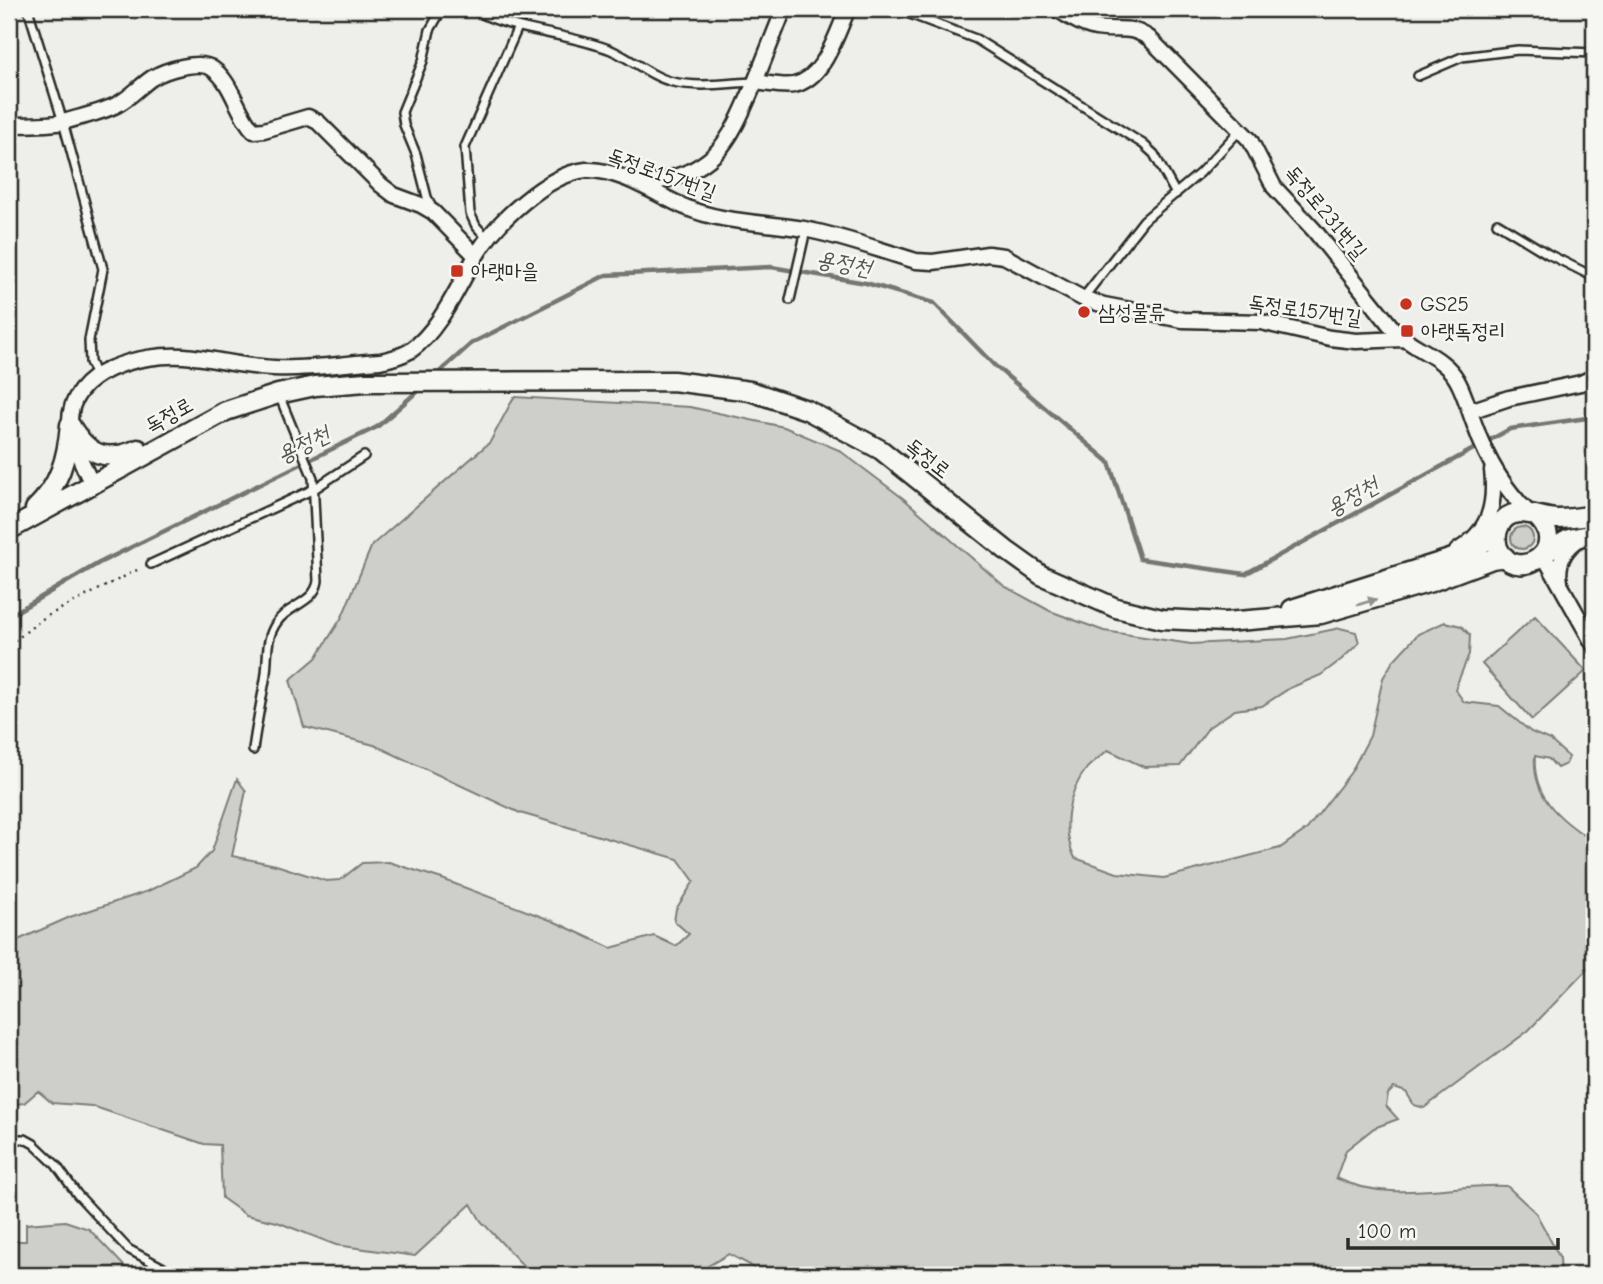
<svg xmlns="http://www.w3.org/2000/svg" width="1603" height="1284" viewBox="0 0 1603 1284" font-family="'Comic Neue','Poor Story',sans-serif">
<style>
.green{fill:#cececa;stroke:#7c7c7a;stroke-width:2}
.lines{fill:none;stroke-linecap:round;stroke-linejoin:round}
.stream{stroke:#757573;stroke-width:4.5}
.service-casing{stroke:#2b2b2b;stroke-width:12}
.minor-casing{stroke:#2b2b2b;stroke-width:19}
.tertiary-casing{stroke:#2b2b2b;stroke-width:23}
.path{stroke:#2b2b2b;stroke-width:2.5;stroke-dasharray:2 5;stroke-linecap:butt}
.service{stroke:#f6f6f2;stroke-width:7}
.minor{stroke:#f6f6f2;stroke-width:14}
.tertiary{stroke:#f6f6f2;stroke-width:18}
.oneway{fill:#90908e}
.poi-dot{fill:#c8321e;stroke:#f6f6f2;stroke-width:2.5}
.labels{text-anchor:middle;stroke-width:5;stroke-linejoin:round;paint-order:stroke}
.street-label{font-size:21px;fill:#2b2b2b;stroke:#f6f6f2}
.poi-label{font-size:21px;fill:#2b2b2b;stroke:#f6f6f2;text-anchor:start}
.water-label{font-size:23px;font-style:italic;fill:#565655;stroke:#f6f6f2}
</style>
<rect width="100%" height="100%" fill="#eeeeea"/>
<filter id="ink" filterUnits="userSpaceOnUse"><feTurbulence type="fractalNoise" baseFrequency=".0143" numOctaves="2"/><feDisplacementMap in="SourceGraphic" scale="14" xChannelSelector="R" yChannelSelector="G"/><feConvolveMatrix kernelMatrix="1 2 1 2 8 2 1 2 1" color-interpolation-filters="sRGB"/></filter>
<g filter="url(#ink)">
<path class="green" d="M514,397l176,10 94,20 55,23 65,49 100,87 46,25 54,20 87,13 96,-5 53,-11 16,4 3,11 -17,16 -21,16 -31,13 -28,18 -27,4 -26,17 -29,39 -36,1 -36,-17c-7,6 -15,12 -21,18 -20,25 -26,62 -12,90l42,15 47,5 116,-30 27,-19 44,-57 19,-36 13,-58 10,-17 25,-27 27,-12 16,4 9,9 -1,19 -14,35 9,13 35,4 32,26 19,8 19,17 -3,7 -9,4 -8,-9 -14,-3c-3,40 24,63 55,83l4,-3v126l-66,69 -104,77 -10,-3 -8,-13 -12,-4 -6,6 -2,12 12,13 -24,9 -28,22 -10,28c54,26 115,5 171,8l29,27 24,45 1,17h-802l-9,-10 -21,-11 -28,16 -3,5h-166l-51,-54 -10,-17 -56,52 -79,-11 -59,-23 -31,-7 -24,-17 -2,-53 -16,-1 -112,-38 -40,-3 -14,-12 -14,12 -8,1 -7,-7v-22l4,-5 -4,-4v-122l61,-27 78,-26 48,-23 16,-17 25,-72 9,12 -14,65 44,9 50,16 14,-1 22,-17 27,-1 53,17 111,42 58,27 43,-12 22,10 13,-12 -15,-13 2,-12 18,-28 -16,-22 -158,-46 -146,-68 -70,-18 -14,-47 26,-22 26,-41 30,-72 118,-103z
M1511 538a11 11 0 1 1 22 0a11 11 0 1 1-22 0Z
M1535,616l51,55 -54,49 -50,-56z
M65,1221l24,8 36,38 17,8h-133v-34h17v-17z"/>
<g class="lines">
<path class="stream" d="M435,376l37,-33 134,-68 165,-8 95,16 68,20 60,62 115,97 31,97 105,15 265,-145 84,-12
M9,616l90,-53 278,-136 43,-38"/>
<defs>
<path id="service" d="M28,9l35,113 40,147 -14,71 1,22 6,14
M472,9c43,24 94,23 139,41 21,9 40,27 62,32 26,6 55,1 81,0
M896,9l80,30 167,105 11,10 22,40
M1418,76l44,-19 56,-7 76,3
M432,208l-5,-11 -11,-43 -12,-29 -2,-13 21,-51 7,-31 12,-21
M1497,223l51,31 46,23
M487,238l-11,-12 -6,-13 -5,-66 53,-120
M1083,298l61,-78 56,-47 40,-43
M790,300l16,-70
M151,564l163,-75 50,-33
M253,750c3,-24 8,-47 12,-70 4,-21 -1,-40 12,-58 11,-17 38,-19 41,-41l-5,-103 -34,-83
M9,1139h16l9,5 22,21 21,29 51,55 49,26"/>
<path id="minor" d="M1056,9c13,7 26,17 40,19 23,4 32,-4 53,10l101,102 24,47 40,43 80,100c18,19 50,26 63,50 8,14 12,31 18,46 12,34 28,62 54,87
M755,82l29,-73
M9,125c18,-1 41,1 58,-4 17,-5 36,-9 51,-17 13,-7 22,-18 34,-26 13,-8 48,-19 61,-9 20,14 24,45 41,62l10,-1 44,-13 10,5 63,63 13,10 27,10 12,7 43,44
M641,185c75,-13 86,-37 114,-103 12,1 27,5 39,3 31,-7 42,-51 54,-76
M1470,411l39,-13 72,-15 13,-6
M92,485c-8,-19 -20,-40 -22,-60 -3,-55 73,-72 114,-69 30,2 59,11 90,12 35,2 71,-5 106,-7 10,-2 21,-5 30,-10 30,-21 48,-65 66,-95 19,-33 71,-82 110,-86 32,-2 71,25 99,37 36,16 80,15 119,22 38,7 75,21 112,32l17,1 55,-8 16,2 78,42 22,7 79,15 78,2 69,16 26,3 47,-2
M1457,551c33,-20 39,-46 35,-81
M1543,554l51,91
M1560,582c-3,-17 3,-32 18,-42"/>
<path id="tertiary" d="M70,425c18,30 35,38 68,24
M35,509c25,-24 32,-51 35,-84
M1537,517c35,33 -22,69 -39,31 -2,-7 -2,-14 1,-21 12,-25 37,-9 58,-8 13,0 25,-2 37,-4
M9,530l217,-119 52,-17 37,-8 51,-4 307,-1 77,10 57,19 74,40 125,100 35,25 75,33 46,11 63,3 96,-8 110,-32 61,-23 13,-2
M1543,554l26,-15 25,-5
M1292,609l164,-52 16,-7 25,-16"/>
</defs>
<use href="#service" class="service-casing"/>
<use href="#minor" class="minor-casing"/>
<use href="#tertiary" class="tertiary-casing"/>
<path class="path" d="M9,645l36,-28 96,-49"/>
<use href="#service" class="service"/>
<use href="#minor" class="minor"/>
<use href="#tertiary" class="tertiary"/>
</g>
<defs><path id="oneway-solid" d="M-6-.8H1V-3.2L6.5 0L1 3.2V.8H-6Z" transform="scale(1.75)"/></defs>
<use class="oneway" href="#oneway-solid" transform="translate(1367 602) rotate(-17)"/>
</g>
<g class="poi-dot">
<rect x="450" y="264" width="14" height="14" rx="3.5"/>
<circle cx="1406" cy="304" r="7"/>
<circle cx="1084" cy="312" r="7"/>
<rect x="1400" y="324" width="14" height="14" rx="3.5"/>
</g>
<g class="labels">
<g class="street-label">
<text transform="translate(662 174) rotate(20)" y="7">독정로157번길</text>
<text transform="translate(1326 212) rotate(50)" y="7">독정로231번길</text>
<text transform="translate(1305 310) rotate(8)" y="7">독정로157번길</text>
<text transform="translate(169 415) rotate(-29)" y="7">독정로</text>
<text transform="translate(928 458) rotate(38)" y="7">독정로</text>
</g>
<g class="poi-label">
<text x="471" y="278">아랫마을</text>
<text x="1420" y="311">GS25</text>
<text x="1098" y="319">삼성물류</text>
<text x="1421" y="338">아랫독정리</text>
</g>
<g class="water-label">
<text transform="translate(844 263) rotate(11)" y="8">용정천</text>
<text transform="translate(303 444) rotate(-26)" y="8">용정천</text>
<text transform="translate(1352 496) rotate(-29)" y="8">용정천</text>
</g>
</g>
<rect width="1603" height="1284" fill="none" stroke="#f6f6f2" stroke-width="35"/>
<rect x="18" y="18" width="1568" height="1249" fill="none" stroke="#2b2b2b" stroke-width="2.5" filter="url(#ink)"/>
<path d="M1348 1238v10h210v-10" fill="none" stroke="#2b2b2b" stroke-width="3.5"/>
<text x="1358" y="1238" font-size="21" fill="#2b2b2b" stroke="#f6f6f2" stroke-width="5" paint-order="stroke">100 m</text>
</svg>
